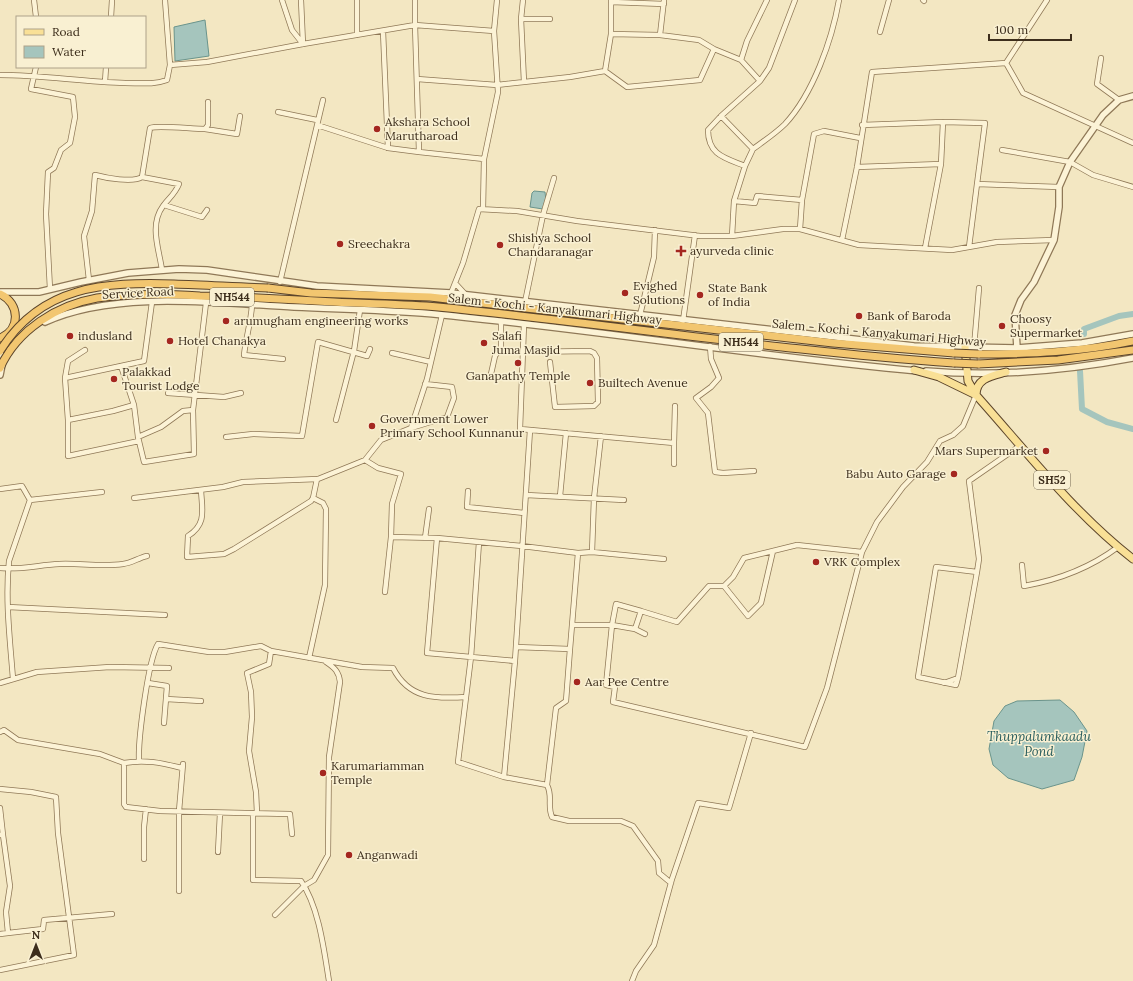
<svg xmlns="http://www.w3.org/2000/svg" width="1133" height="981" viewBox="0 0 1133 981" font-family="Lora,serif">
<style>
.water{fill:#a5c5bd;stroke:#6a948c}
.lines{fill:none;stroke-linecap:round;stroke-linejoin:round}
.canal{stroke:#a5c5bd;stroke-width:6}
.minor-casing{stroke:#8f7857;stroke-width:6}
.tertiary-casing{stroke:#8f7857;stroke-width:8}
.primary-casing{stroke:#5c452b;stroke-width:9}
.trunk-casing{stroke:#5c452b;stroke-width:9}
.minor{stroke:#fcf3d6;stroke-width:4.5}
.tertiary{stroke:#fcf3d6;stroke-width:5.5}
.primary{stroke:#f9e096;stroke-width:7}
.trunk{stroke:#f2c670;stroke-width:7}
.trunk-bridge-casing{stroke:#5c452b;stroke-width:9;stroke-linecap:butt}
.trunk-bridge{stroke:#f2c670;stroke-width:7}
.poi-dot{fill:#a42720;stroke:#f9f0d2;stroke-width:1.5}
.labels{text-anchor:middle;stroke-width:3;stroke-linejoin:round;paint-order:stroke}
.shield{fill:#f9f0d2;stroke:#756853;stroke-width:1}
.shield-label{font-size:11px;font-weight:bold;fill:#3d2e1c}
.poi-label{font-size:12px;fill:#3d2e1c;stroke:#f9f0d2;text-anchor:start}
.street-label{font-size:12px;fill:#3d2e1c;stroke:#f9f0d2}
.water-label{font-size:13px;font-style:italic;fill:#2a5e5e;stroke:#f9f0d2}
</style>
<rect width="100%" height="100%" fill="#f3e7c2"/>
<path class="water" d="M205,20l4,36 -34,5 -1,-34z
M534,191l11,1 1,9 -3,8 -13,-2 2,-14z
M1060,700l14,12 13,19 -5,26 -8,23 -32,9 -34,-11 -15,-13 -4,-16 5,-28 11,-15 12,-5z"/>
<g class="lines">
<path class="canal" d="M1084,334v-5l35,-13 14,-2
M1080,371l2,38 25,13 26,7"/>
<defs>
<path id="minor" d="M34,0l2,17
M282,0l10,30 11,14
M301,0l2,44
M357,0v35
M415,0v25l79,6 4,61 -14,67
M523,0l-2,19 3,63
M923,0l1,1
M611,2l53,2
M111,17l1,-17
M521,19h29
M383,31l5,117
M494,31l3,-31
M880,32l9,-32
M611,34l49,1 4,-35
M660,35l39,5 15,9
M1101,58l-4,26 22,16
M741,60l6,-19 20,-41
M1006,63l17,30 110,50
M170,65l37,-3 96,-18 112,-19 4,127 -31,-4 -71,-23
M36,67l-5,22 42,8 2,20 -5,26 -9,7 -7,18 -6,4 -2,42 4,75
M605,71l6,-37v-34
M0,75c42,0 83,7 125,8 15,0 29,2 42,-3l3,-15 -5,-65
M417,79l80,6 73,-8 35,-6 22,16 73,-7 14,-31 27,11 19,21 -39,35 32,33c11,-8 23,-16 32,-25 28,-30 47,-84 54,-124
M760,81l9,-13 26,-68
M105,82l1,-15
M278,112l39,8
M721,116l-13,14c0,25 17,28 37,36
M862,125l81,-3 42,1 -8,61 82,3
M205,129l32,5 3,-18
M1002,150l68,12 23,13 40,12
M419,152l65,7 -1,50
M941,164l2,-42
M857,167l84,-3 -16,84
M142,177l37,7c-4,10 -10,14 -16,22 -14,19 -4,43 -1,64
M734,201l21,2 2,-7 45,4
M164,205l38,12 5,-7
M800,229l2,-29 12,-66 10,-3 36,7
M732,236l2,-35 11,-35 8,-17
M842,240l15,-73 15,-95 134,-9 41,-63
M969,247l8,-63
M89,280l-5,-44 8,-25 3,-36c11,3 38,8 47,2l8,-49c8,-3 42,1 55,1l3,-4v-23
M280,282l43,-182
M455,283l11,12
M451,293l12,-30 16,-54 38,2 60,10 123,15h32l51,-7h17l59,16 93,5 45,-8 57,-2
M525,302l18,-87 11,-37
M252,305c-1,17 -6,32 -8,50l39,4
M640,315l14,-58 1,-27
M683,321l12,-86
M524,324l-4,105 154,14 1,-37
M710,346l1,13 8,19 -8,9 -15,11 12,15 7,59 8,1 31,-2
M974,347l5,-59
M85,350l-17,11 -3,17 3,42 45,-9 21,-6
M523,352l67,-1 4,2 3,5 1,44 -4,4 -39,1 -5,-45
M392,353l39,9
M121,366l13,39 4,32 6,25 50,-8 -1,-44 13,-107
M491,374l4,-18 6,-8v-27
M65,378l79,-17 8,-59
M168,393l56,4 17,-4
M68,420v36l71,-15
M336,420l18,-69 6,-41
M411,428l36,-11 7,-19 -2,-11 -27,-3
M138,437l23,-10 22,-16 10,-1
M226,437l27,-3 49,2 16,-94 49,14 3,-7
M365,460l13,8 23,6 -9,30 -1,33
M674,464v-21
M0,489l22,-3 8,14 -21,61c-4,39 1,79 4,118
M201,490c1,20 6,34 -13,46l-1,21 37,-3 10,-5 77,-48 2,-3 4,-19
M468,491l-1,16 57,6
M526,495l98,5
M560,496l6,-63
M134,498l89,-11 20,-5 75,-3 47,-19 16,-20 30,-12 16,-49 15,-64
M30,500l72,-8
M425,538l4,-29
M479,542l-8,115 -13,105 46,15
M592,552l72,7
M578,553l14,-1 2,-54 7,-62
M1022,565l2,21c34,-6 66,-18 94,-39
M0,568c20,2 39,-3 59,-4 21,-1 43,3 64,0 9,-1 15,-6 24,-8
M977,572l-41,-5 -18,110 38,8 2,-7 19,-106 2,-13 -10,-78 52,-36
M724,586l24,30 13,-13 12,-52
M385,592l6,-55 46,1
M8,607l157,8
M641,611l-25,-7 -4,21 -6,60 9,2 -2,15 192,45 22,-59 35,-136 15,-30 26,-35 24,-25 13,-21 13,-6 10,-9 13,-31
M572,625h40l23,4 6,-18 36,11 32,-36h15l9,-9 11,-19 53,-13 65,7
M635,629l10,5
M516,647l54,2 8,-96 -56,-7 -85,-8 -10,115 88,8 15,-231
M309,658l16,-73 1,-76 -3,-6 -10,-5
M515,661l-11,116 43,8 9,-77 10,-7 4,-52
M0,683l37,-11 73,-5 59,1
M148,683l19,3 -3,37
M944,683l14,-5
M166,699l35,2
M0,732l4,-2 14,10 82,14 24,9v41l2,3 34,4 130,3 2,20
M139,760c-1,-20 9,-100 19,-116l51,8h16l36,-6 10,5
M124,763c21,-4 38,0 58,5
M547,785c6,11 0,21 5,32l17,4h52l12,5 25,35 1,12 12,10
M0,789l31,3 25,5 2,36 16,122 -74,15
M0,808l3,27
M253,813v67l48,1c18,26 23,69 28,100
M257,813l-1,-21 -7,-41 3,-34 -1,-25 -4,-19 22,-9 2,-13 91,16 31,1c16,31 42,31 73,29
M0,835h3l7,51 -4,26 2,21 35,-4 1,-9 68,-6
M218,852l2,-39
M144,859v-32l2,-18
M179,891v-80l4,-47
M275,915l29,-29 10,-6 14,-25 1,-98 11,-75c-1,-10 -5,-14 -14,-20
M0,934l8,-1
M632,981l4,-10 18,-26 18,-66 26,-76 31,5 22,-75"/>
<path id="tertiary" d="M0,292h39l42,-10 47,-9 51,-4 28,1 110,16 134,7 463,53 103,2 65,-5 51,-9
M45,322c70,-32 173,-19 249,-15 42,2 85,3 128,6 165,15 330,43 496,58
M1017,348l-2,-33 6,-15 13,-18 20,-42 5,-33v-20l11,-25 33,-47 16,-15 14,-4
M926,371c69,6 139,0 207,-13
M0,375l2,-10"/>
<path id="primary" d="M965,347l3,34 8,14c50,56 98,118 157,164
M914,370l25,7 35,17
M976,395c0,-17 16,-19 30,-23"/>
<path id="trunk" d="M268,288l43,5 119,4 403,46 121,10
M0,294c20,9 21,36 0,44
M978,354c52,0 104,-2 155,-13
M978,364l80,-4 75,-10
M0,368c17,-38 57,-63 97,-70 34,-5 69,-4 103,-2 45,1 89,3 134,6 34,2 69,2 104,5 172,17 343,44 516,56"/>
</defs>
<use href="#minor" class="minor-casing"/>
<use href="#tertiary" class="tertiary-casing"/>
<use href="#primary" class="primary-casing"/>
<use href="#trunk" class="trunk-casing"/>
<use href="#minor" class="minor"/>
<use href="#tertiary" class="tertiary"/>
<use href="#primary" class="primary"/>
<use href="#trunk" class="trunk"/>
<defs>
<path id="trunk-bridge" d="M0,351c41,-66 105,-69 174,-67 32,1 63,3 94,4
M954,353l24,1
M954,363l24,1"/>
</defs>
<use href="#trunk-bridge" class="trunk-bridge-casing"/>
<use href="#trunk-bridge" class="trunk-bridge"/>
</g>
<g class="poi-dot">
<circle cx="377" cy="129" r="4"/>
<circle cx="340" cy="244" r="4"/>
<circle cx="500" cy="245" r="4"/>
<path d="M679 245h4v4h4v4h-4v4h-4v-4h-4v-4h4z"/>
<circle cx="625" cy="293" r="4"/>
<circle cx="700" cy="295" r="4"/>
<circle cx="859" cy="316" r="4"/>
<circle cx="226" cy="321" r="4"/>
<circle cx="1002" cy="326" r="4"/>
<circle cx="70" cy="336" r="4"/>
<circle cx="170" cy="341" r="4"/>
<circle cx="484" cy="343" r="4"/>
<circle cx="518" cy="363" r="4"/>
<circle cx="114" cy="379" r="4"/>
<circle cx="590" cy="383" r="4"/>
<circle cx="372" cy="426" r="4"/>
<circle cx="1046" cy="451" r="4"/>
<circle cx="954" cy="474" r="4"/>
<circle cx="816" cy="562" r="4"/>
<circle cx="577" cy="682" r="4"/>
<circle cx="323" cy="773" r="4"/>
<circle cx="349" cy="855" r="4"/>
</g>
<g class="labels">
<g class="shield">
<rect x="210" y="288" width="44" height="18" rx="3"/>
<rect x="719" y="333" width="44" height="18" rx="3"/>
<rect x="1034" y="471" width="36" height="18" rx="3"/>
</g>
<g class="shield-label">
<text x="232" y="301">NH544</text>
<text x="741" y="346">NH544</text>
<text x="1052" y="484">SH52</text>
</g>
<g class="poi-label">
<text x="385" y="126">Akshara School<tspan x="385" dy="14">Marutharoad</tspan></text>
<text x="508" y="242">Shishya School<tspan x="508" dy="14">Chandaranagar</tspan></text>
<text x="348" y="248">Sreechakra</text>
<text x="690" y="255">ayurveda clinic</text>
<text x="633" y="290">Evighed<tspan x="633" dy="14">Solutions</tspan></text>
<text x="708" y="292">State Bank<tspan x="708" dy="14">of India</tspan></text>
<text x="867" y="320">Bank of Baroda</text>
<text x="1010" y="323">Choosy<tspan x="1010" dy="14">Supermarket</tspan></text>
<text x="234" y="325">arumugham engineering works</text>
<text x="78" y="340">indusland</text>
<text x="492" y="340">Salafi<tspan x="492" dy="14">Juma Masjid</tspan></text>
<text x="178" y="345">Hotel Chanakya</text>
<text x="122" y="376">Palakkad<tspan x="122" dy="14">Tourist Lodge</tspan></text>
<text x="518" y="380" text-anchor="middle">Ganapathy Temple</text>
<text x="598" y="387">Builtech Avenue</text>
<text x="380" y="423">Government Lower<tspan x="380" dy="14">Primary School Kunnanur</tspan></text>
<text x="1038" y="455" text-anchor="end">Mars Supermarket</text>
<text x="946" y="478" text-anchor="end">Babu Auto Garage</text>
<text x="824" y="566">VRK Complex</text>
<text x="585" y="686">Aar Pee Centre</text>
<text x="331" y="770">Karumariamman<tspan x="331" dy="14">Temple</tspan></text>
<text x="357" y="859">Anganwadi</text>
</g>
<g class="street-label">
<text transform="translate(138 293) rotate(-3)" y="4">Service Road</text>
<text transform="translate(555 309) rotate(6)" y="4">Salem - Kochi - Kanyakumari Highway</text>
<text transform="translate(879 333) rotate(5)" y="4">Salem - Kochi - Kanyakumari Highway</text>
</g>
<g class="water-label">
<text x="1039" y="741">Thuppalumkaadu<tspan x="1039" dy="15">Pond</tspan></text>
</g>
</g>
<rect x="16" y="16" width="130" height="52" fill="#f9f0d2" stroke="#aea289"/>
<rect x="24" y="29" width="20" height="6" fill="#f9e096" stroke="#aea289"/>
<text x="52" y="36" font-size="12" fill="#3d2e1c">Road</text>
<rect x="24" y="46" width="20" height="12" fill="#a5c5bd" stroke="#aea289"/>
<text x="52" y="56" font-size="12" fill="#3d2e1c">Water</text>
<g transform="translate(36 945)" stroke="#f9f0d2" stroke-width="3" paint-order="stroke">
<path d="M0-3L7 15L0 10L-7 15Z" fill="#3d2e1c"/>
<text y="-6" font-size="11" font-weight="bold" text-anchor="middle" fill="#3d2e1c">N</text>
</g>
<path d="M989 34v6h82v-6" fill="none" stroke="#3d2e1c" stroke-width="2"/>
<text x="995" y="34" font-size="12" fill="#3d2e1c" stroke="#f9f0d2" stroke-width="3" paint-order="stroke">100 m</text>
</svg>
